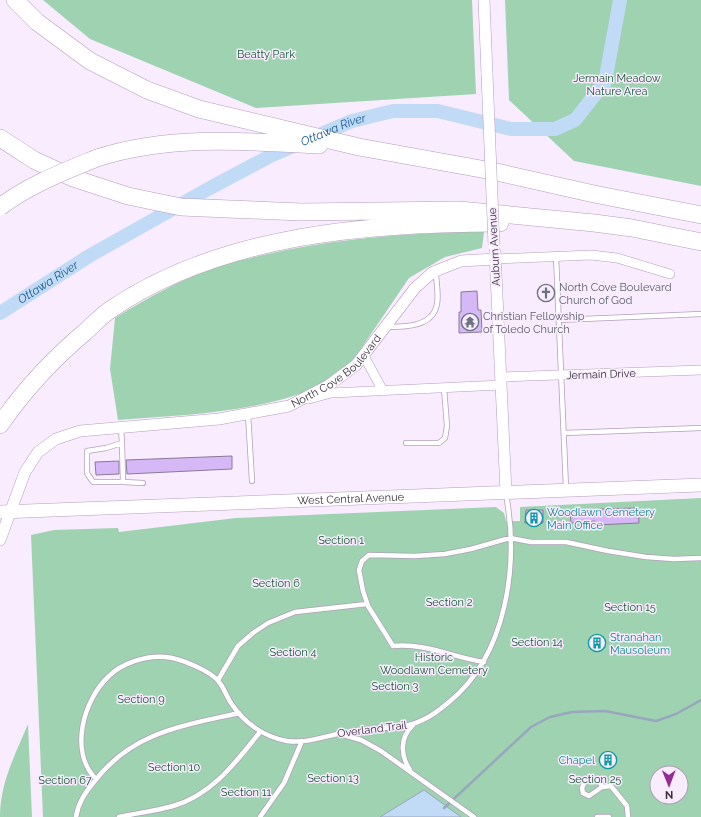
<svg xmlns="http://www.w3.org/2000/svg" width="701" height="817" viewBox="0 0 701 817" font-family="Raleway,sans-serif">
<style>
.green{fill:#9fd2b0;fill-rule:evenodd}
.water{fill:#c1daf5;stroke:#98a7bd}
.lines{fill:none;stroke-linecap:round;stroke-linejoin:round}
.stream{stroke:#98a7bd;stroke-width:2.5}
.river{stroke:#c1daf5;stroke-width:14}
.building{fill:#d7b8f6;stroke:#897a98}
.service-casing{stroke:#b39ebc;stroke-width:6}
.minor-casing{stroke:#b39ebc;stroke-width:10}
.tertiary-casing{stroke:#b39ebc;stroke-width:12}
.secondary-casing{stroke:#b39ebc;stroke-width:14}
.motorway-casing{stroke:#b39ebc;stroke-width:18}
.service{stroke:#fff;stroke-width:4.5}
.minor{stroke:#fff;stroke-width:9}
.tertiary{stroke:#fff;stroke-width:11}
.secondary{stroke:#fff;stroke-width:13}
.motorway{stroke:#fff;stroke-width:17}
.tertiary-bridge-casing{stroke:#b39ebc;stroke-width:12;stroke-linecap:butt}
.motorway-bridge-casing{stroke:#b39ebc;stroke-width:18;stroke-linecap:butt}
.tertiary-bridge{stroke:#fff;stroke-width:11}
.motorway-bridge{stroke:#fff;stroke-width:17}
.labels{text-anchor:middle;stroke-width:3;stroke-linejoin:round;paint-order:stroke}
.park-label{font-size:11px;fill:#155533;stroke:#f9ecff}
.street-label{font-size:11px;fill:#382f3b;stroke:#f9ecff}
.worship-label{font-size:11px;fill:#5b616d;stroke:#f9ecff;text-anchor:start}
.culture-label{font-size:11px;fill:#0d838f;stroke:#f9ecff;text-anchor:start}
.water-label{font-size:12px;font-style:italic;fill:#175994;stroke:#f9ecff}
</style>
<rect width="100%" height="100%" fill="#f9ecff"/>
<path class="green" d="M43,0h429l4,94 -220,14 -166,-69z
M505,0h196v186l-127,-25 -65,-61z
M479,231l5,1 -2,16 -37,9 -36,21 -55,81c-11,11 -24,23 -39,29 -59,25 -134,27 -197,32l-8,-51 5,-51c32,-20 65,-38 100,-51 12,-4 24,-6 36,-9 74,-19 151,-24 228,-27z
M701,498v319h-658l-12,-282 23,-5 64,-2 1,4 117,-14 260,-11 8,6 2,8h14v-14zM657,773h24v24h-24z
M28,724l4,93h-32c0,-34 15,-62 28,-93z"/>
<path class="water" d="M424,790l37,27h-81z"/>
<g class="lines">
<path class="stream" d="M444,808l87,-81 19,-10 22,-5 33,-1 51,10 20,-7 25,-14"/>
<path class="river" id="s1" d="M0,313l89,-57 121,-68 62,-33 80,-34 41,-10h45l73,18h44l20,-9 30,-38 15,-82"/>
</g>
<path class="building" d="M477,291l1,19h3l1,22 -23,1v-21h2v-20z
M232,456v13l-105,5 -1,-14z
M119,461v13l-23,1 -1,-13z
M638,508l1,15 -44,2v-4l-24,2 -1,-13z
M526,510h17v13h-5l-3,3 -5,-3h-5z"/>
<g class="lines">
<defs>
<path id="service" d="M556,256l10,232
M559,320l142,-6
M387,327c18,0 46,0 50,-23 2,-10 -1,-22 -1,-32
M248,414l4,67
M121,428l1,15 -16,5 -19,3v22l6,9h30
M564,433l137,-5
M122,443l1,39 20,1
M406,443h33l6,-5 2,-12 -3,-38
M484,662c-32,-5 -58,-19 -91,-16l-25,-40 -5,-15 -4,-21 3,-9 7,-6 46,1 30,-2 26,-5 39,-11 21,4h35l42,9 38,6 28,2 27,-1
M218,680l20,-34 15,-13 15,-10 27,-11 72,-8
M340,734l21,6 20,11 93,66
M410,770c-10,-15 -10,-33 3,-45
M96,779c-27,-27 -13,-79 13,-103 13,-13 38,-21 56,-19 15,1 46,14 54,25 5,6 8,15 12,21 13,20 33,34 56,38 20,3 41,-6 60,-9 19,-3 38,-4 57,-6 18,-3 32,-13 45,-24 58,-47 70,-137 57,-208
M602,787l-2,-6 -7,-2 -8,2 -3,7 1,5 6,3 13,-9 9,-1 16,20 1,11
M76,817c2,-14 9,-24 18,-35 38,-50 88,-56 145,-69
M119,817c18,-4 37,-6 54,-11 39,-11 63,-44 87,-74
M260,817l24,-34 18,-42
M597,817h12"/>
<path id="minor" d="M495,259l96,-4 26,3 53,16
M364,356l19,35
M501,377l200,-7
M309,399l22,-6 170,-8"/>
<g id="tertiary">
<path d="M484,0l3,74"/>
<path d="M495,252l11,241"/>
<path id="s2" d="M0,540l25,-68 13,-20 18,-13 24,-8 139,-12 70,-13 40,-21 27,-20 59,-77 18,-16 28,-11 34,-2"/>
</g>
<g id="secondary">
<path id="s3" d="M0,512l701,-27"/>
</g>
<path id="motorway" d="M15,0l22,22 53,39 57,29 52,19 160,38 133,24 102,23 107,21
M0,138l34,22 39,18 55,18 53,11 120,5 158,-2 135,13 38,5 69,14
M97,158c73,-23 147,-17 222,-13
M0,425c24,-35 53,-66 85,-93 9,-8 18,-18 28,-24 110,-74 258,-85 387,-85"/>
</defs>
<use href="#service" class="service-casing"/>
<use href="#minor" class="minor-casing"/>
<use href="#tertiary" class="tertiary-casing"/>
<use href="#secondary" class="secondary-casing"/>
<use href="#motorway" class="motorway-casing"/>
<use href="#service" class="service"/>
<use href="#minor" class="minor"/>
<use href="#tertiary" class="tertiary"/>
<use href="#secondary" class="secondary"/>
<use href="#motorway" class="motorway"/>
<defs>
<path id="tertiary-bridge" d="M487,74l7,171"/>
<path id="motorway-bridge" d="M0,207c29,-22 63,-35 97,-49"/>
</defs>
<use href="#tertiary-bridge" class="tertiary-bridge-casing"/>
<use href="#motorway-bridge" class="motorway-bridge-casing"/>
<use href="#tertiary-bridge" class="tertiary-bridge"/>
<use href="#motorway-bridge" class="motorway-bridge"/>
</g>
<defs>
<symbol id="church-ring" viewBox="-11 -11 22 22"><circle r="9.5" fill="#f9ecff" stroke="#6b7280" stroke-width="1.5"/><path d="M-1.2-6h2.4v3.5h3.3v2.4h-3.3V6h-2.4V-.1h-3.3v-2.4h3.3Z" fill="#6b7280"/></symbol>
<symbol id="temple-ring" viewBox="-11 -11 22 22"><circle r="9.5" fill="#f9ecff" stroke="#6b7280" stroke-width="1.5"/><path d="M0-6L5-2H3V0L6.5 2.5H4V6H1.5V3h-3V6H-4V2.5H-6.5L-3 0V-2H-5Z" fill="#6b7280"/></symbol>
<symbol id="building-ring" viewBox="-11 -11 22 22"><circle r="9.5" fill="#f9ecff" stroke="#0f9aa8" stroke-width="1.5"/><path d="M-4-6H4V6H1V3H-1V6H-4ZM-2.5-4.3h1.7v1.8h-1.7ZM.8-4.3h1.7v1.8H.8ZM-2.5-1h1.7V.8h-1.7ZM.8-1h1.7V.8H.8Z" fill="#0f9aa8"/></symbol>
</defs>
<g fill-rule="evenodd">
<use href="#church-ring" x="536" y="283" width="20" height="20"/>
<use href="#temple-ring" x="460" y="312" width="20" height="20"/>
<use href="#building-ring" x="524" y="508" width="20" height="20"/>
<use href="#building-ring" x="587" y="633" width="20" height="20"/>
<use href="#building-ring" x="598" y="750" width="20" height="20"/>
</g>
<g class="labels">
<g class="park-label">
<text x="266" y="58">Beatty Park</text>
<text x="617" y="82">Jermain Meadow<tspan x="617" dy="13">Nature Area</tspan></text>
<text x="341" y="544">Section 1</text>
<text x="276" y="587">Section 6</text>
<text x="449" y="606">Section 2</text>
<text x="630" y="611">Section 15</text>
<text x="537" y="646">Section 14</text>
<text x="293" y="656">Section 4</text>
<text x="434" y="661">Historic<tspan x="434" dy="13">Woodlawn Cemetery</tspan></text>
<text x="395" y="690">Section 3</text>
<text x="141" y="703">Section 9</text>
<text x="174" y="771">Section 10</text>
<text x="333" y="782">Section 13</text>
<text x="595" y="783">Section 25</text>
<text x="65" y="784">Section 67</text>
<text x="246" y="796">Section 11</text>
</g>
<g class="street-label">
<text transform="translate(494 247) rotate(-93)" y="4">Auburn Avenue</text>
<text dy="4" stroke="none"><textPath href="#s2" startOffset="414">North Cove Boulevard</textPath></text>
<text transform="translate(601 374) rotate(-2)" y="4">Jermain Drive</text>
<text dy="4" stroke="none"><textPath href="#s3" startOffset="351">West Central Avenue</textPath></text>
<text transform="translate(372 729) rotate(-7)" y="4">Overland Trail</text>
</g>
<g class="worship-label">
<text x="559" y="291">North Cove Boulevard<tspan x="559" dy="13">Church of God</tspan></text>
<text x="483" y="320">Christian Fellowship<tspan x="483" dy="13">of Toledo Church</tspan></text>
</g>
<g class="culture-label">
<text x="547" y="516">Woodlawn Cemetery<tspan x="547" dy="13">Main Office</tspan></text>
<text x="610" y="641">Stranahan<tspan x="610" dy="13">Mausoleum</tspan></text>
<text x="595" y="764" text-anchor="end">Chapel</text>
</g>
<g class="water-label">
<text dy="4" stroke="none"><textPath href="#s1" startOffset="381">Ottawa River</textPath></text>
<text dy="4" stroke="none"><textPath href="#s1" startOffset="57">Ottawa River</textPath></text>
</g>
</g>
<g transform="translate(669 785) rotate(179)"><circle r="19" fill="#f9ecff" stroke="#aca0b1"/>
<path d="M0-3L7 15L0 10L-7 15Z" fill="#942d92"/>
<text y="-6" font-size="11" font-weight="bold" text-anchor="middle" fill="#382f3b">N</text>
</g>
</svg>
